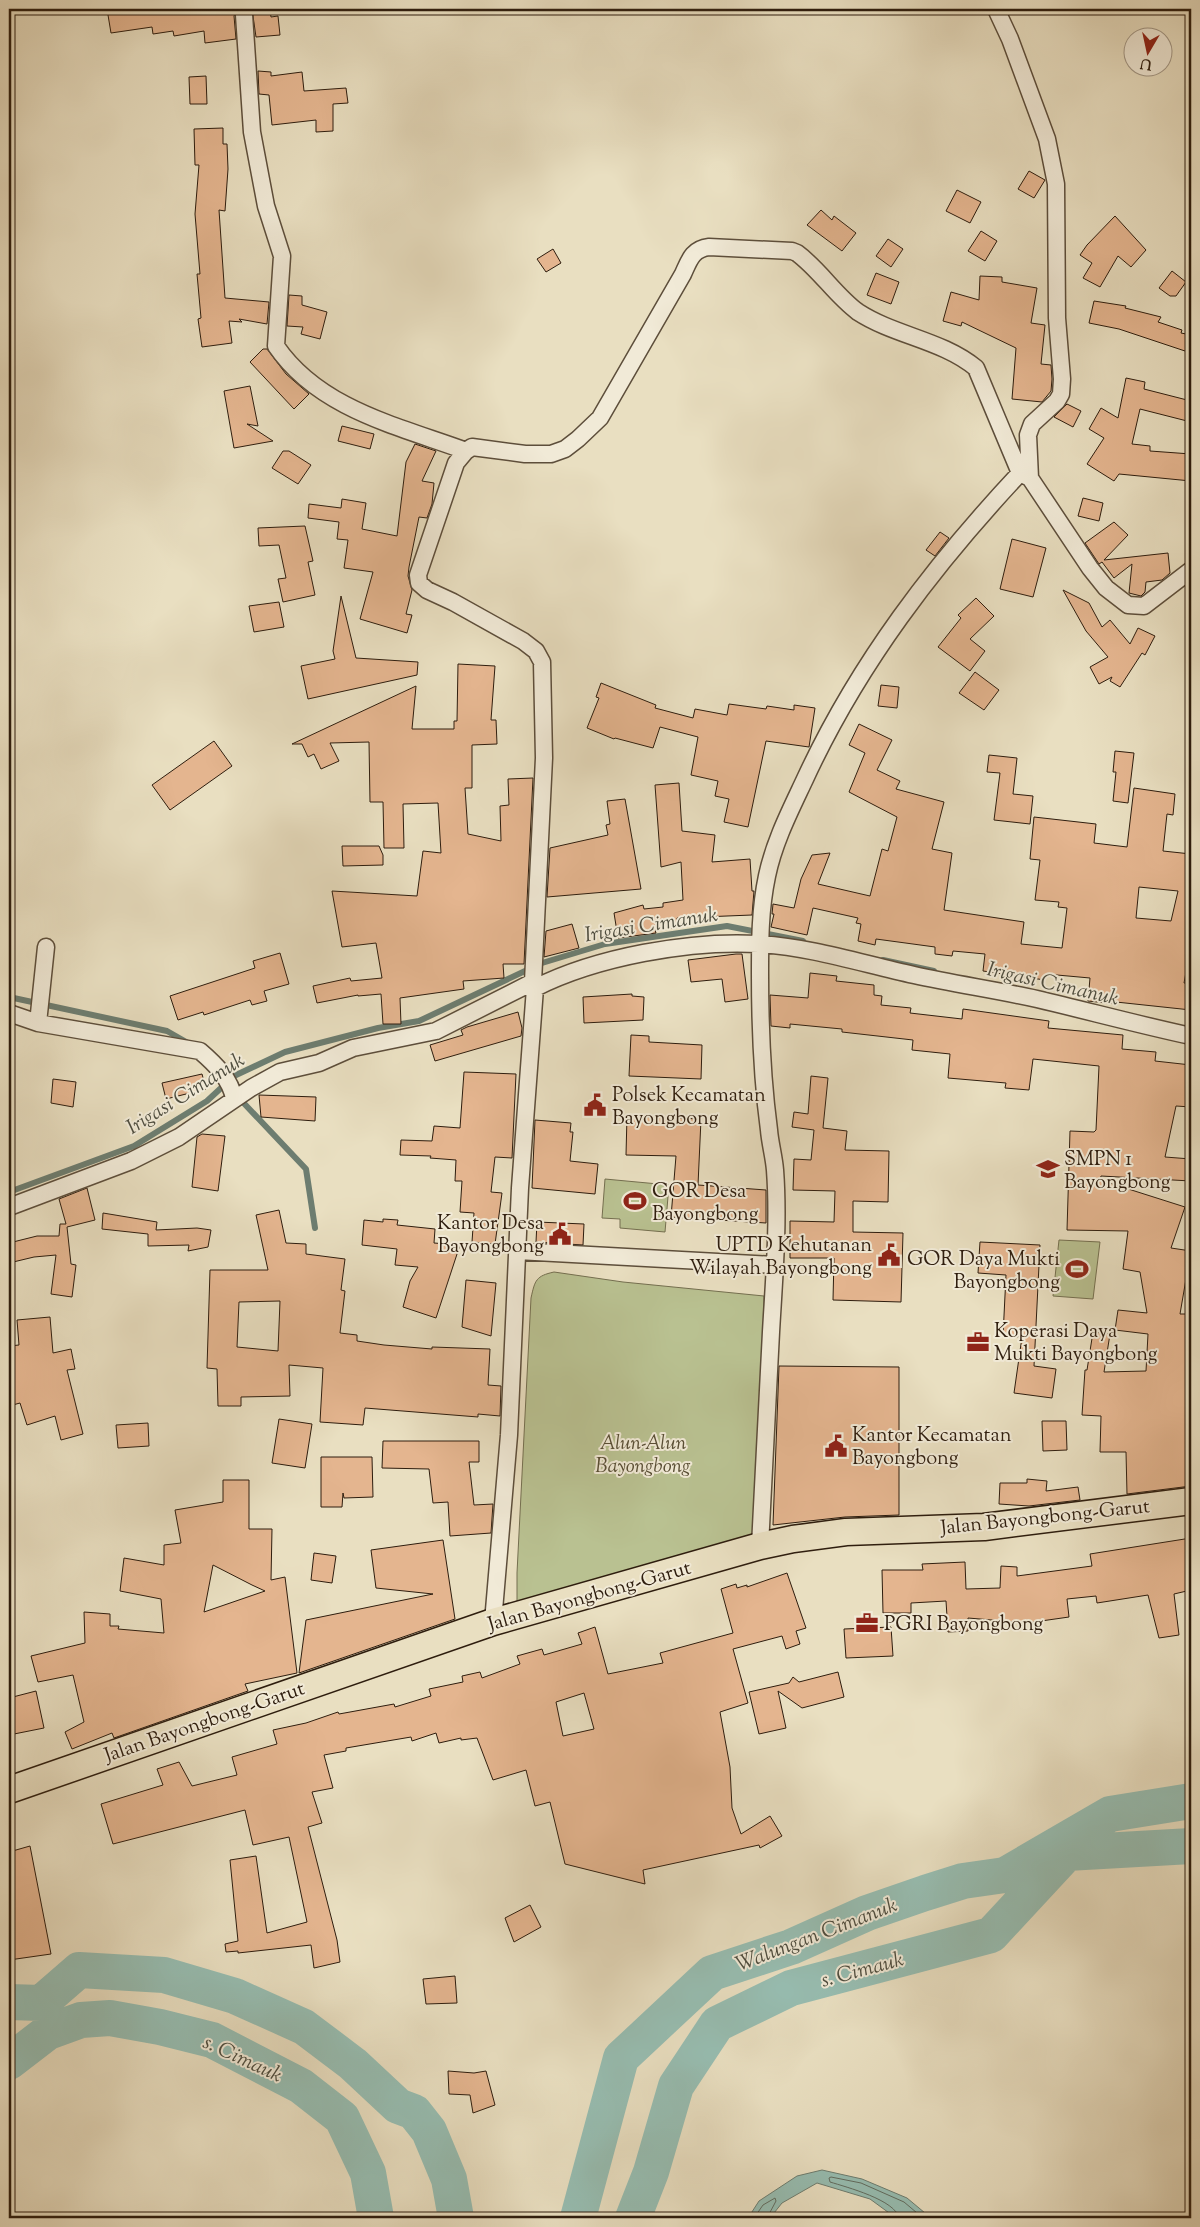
<svg xmlns="http://www.w3.org/2000/svg" width="1200" height="2227" viewBox="0 0 1200 2227" font-family="'Sorts Mill Goudy',serif">
<style>
.green{fill:#b9c191;stroke:#746f50}
.water{fill:#97bdb1;stroke:#6d7d70}
.lines{fill:none;stroke-linecap:round;stroke-linejoin:round}
.shore{stroke:#626d60;stroke-width:1}
.stream{stroke:#6d7d70;stroke-width:6}
.river{stroke:#97bdb1;stroke-width:36}
.building{fill:#e4b58f;stroke:#2e1d0e;fill-rule:evenodd}
.minor-casing{stroke:#5d4e3b;stroke-width:19}
.primary-casing{stroke:#2e1d0e;stroke-width:29}
.minor{stroke:#f1ead7;stroke-width:16}
.primary{stroke:#e9dfc1;stroke-width:26}
.labels{text-anchor:middle;stroke-width:4;stroke-linejoin:round;paint-order:stroke}
.poi-label{font-size:20px;fill:#2e1d0e;stroke:#f1ead7;text-anchor:start}
.park-label{font-size:20px;font-style:italic;fill:#584e35;stroke:#f1ead7}
.street-label{font-size:20px;fill:#2e1d0e;stroke:#f1ead7}
.water-label{font-size:21px;font-style:italic;fill:#4e4d3f;stroke:#f1ead7}
</style>
<rect width="100%" height="100%" fill="#e9dfc1"/>
<filter id="stains"><feTurbulence type="fractalNoise" baseFrequency=".004" numOctaves="4"/><feColorMatrix values="0 0 0 0 .2 0 0 0 0 .09 0 0 0 0 .02 0 0 0 .5 -.17"/></filter>
<radialGradient id="worn" r=".72"><stop offset=".6" stop-color="#630" stop-opacity="0"/><stop offset="1" stop-color="#630" stop-opacity=".3"/></radialGradient>
<path class="green" d="M605,1179l64,6 -4,47 -45,-4v-9l-18,-1z
M1059,1240l41,2 -7,57 -40,-3z
M554,1272l69,10 141,14 -2,252 -245,68v-43l14,-275c4,-18 5,-22 23,-26z"/>
<path class="water" d="M822,2170l40,9 45,19 24,20h-35l-26,-19 -53,-16 -35,20 -12,15h-22l11,-17 38,-25z"/>
<g class="lines">
<path class="shore" d="M754,2218l9,-13 12,-7 1,3 -9,17
M899,2218c-3,-18 -53,-31 -69,-36l-1,-4 2,-1 30,6 43,19 19,16"/>
<path class="stream" d="M883,960l51,11
M9,997l158,34 21,12
M238,1097l68,72 9,59
M9,1192l125,-46 73,-45 27,-25 51,-24 93,-24 41,-7 123,-58 63,-19 122,-18 76,15"/>
<path class="river" d="M9,2002l32,1 38,-33 85,5 71,21 69,31 49,37 45,42 16,6 15,19 20,48 7,39
M9,2062l39,-30 33,-12 29,-2 50,9 52,13 89,46 41,32 26,55 8,45
M578,2218l43,-160 91,-85 79,-26 76,-34 58,-20 38,-12 42,-6 105,-61 81,-13
M633,2218l18,-46 25,-86 41,-62 74,-36 200,-53 76,-82 124,-7"/>
</g>
<path class="building" d="M107,9h130l-3,7 2,23 -31,4 -1,-12 -30,5 -1,-5 -20,3 -1,-7 -41,6z
M252,9h18l1,8 7,-1 2,19 -24,2z
M258,71l13,1v4l31,-4 2,19 42,-3 2,15 -15,1v27l-17,1v-12l-44,5 -3,-30 -10,-1z
M206,76l1,28h-17l-1,-27z
M223,128v16h4l1,25 -3,42 -6,-1 6,88 44,4 -2,22 -28,-5 3,3 -13,-1 3,22 -30,4 -4,-28 3,-1 -4,-44h3l-5,-60 4,-49h-4l-1,-36z
M1029,171l16,9 -11,18 -16,-9z
M957,190l24,12 -11,21 -24,-12z
M821,210l11,10 2,-4 22,17 -14,18 -35,-26z
M1115,216l31,34 -15,17 -13,-11 -18,31 -17,-9 9,-15 -12,-8 7,-10z
M981,231l16,10 -12,20 -17,-10z
M888,239l15,10 -12,18 -15,-11z
M553,249l8,14 -15,9 -9,-13z
M1172,271l14,11 -10,14h-6l-11,-8z
M876,273l23,9 -8,22 -24,-9z
M980,276l22,1v5l35,6 -6,35 14,2 -4,39 10,1 1,14 -1,12 -9,11 -30,-3 4,-51 -54,-26 -1,4 -18,-5 8,-29 28,8z
M289,295l13,1v9l25,7 -7,27 -19,-5 2,-7 -16,-1z
M1094,301l32,5 -1,2 36,9 -3,5 24,8 -1,3 10,2v18l-72,-24 -30,-6z
M263,349h4l19,25 23,20 -15,15 -44,-47z
M1126,378l19,4 -1,7 47,12v21l-51,-13 -8,35 18,2v5l41,3v27l-72,-7 -5,7 -27,-17 17,-26 -15,-9 12,-21 17,10z
M250,386l8,40 -11,-2 26,17 -39,7 -10,-57z
M1067,404l14,7 -8,16 -19,-10z
M342,426l32,8 -4,15 -32,-8z
M415,444l21,7 -14,30 12,2 -2,21 -5,14 -8,-1 -10,50 -1,9 4,14 -6,24 6,1 -5,18 -47,-14 13,-47 -29,-4 4,-28 -11,-1 2,-17 -31,-4 1,-14 32,4 1,-9 24,4 -4,26 35,7 9,-74z
M283,451h6l22,14 -13,19 -26,-16z
M1083,498l20,5 -4,18 -21,-5z
M1114,522l14,13 -24,25 64,-7 2,20 -8,7 -16,2 -1,10 -4,4 -12,-3 3,-29 -18,14 -12,-16 -3,2 -14,-21z
M305,526l8,35 -5,1 7,33 -32,7 -5,-23 8,-1 -7,-33 -20,1 -1,-18z
M940,532l9,6 -14,18 -9,-6z
M1012,539l34,9 -13,49 -33,-8z
M1063,590l26,13 13,24 8,-7 20,24 8,-16 17,8 -10,19 -3,-2 -22,34 -10,-6 2,-4 -13,7 -9,-17 18,-10 -22,-26z
M341,596l15,62 62,4 -1,13 -109,24 -7,-33 34,-7 -2,-8z
M976,598l18,18 -24,23 15,12 -15,20 -32,-24 23,-29 -3,-3z
M279,602l5,25 -30,5 -5,-26z
M458,664l37,2 -4,54h5l1,24 -25,1v43h-7l3,46 33,7 -1,-35 9,-1 -1,-26 25,-1 -9,186h-21l1,14 -41,3 1,8 -64,9 1,26h-18l-2,-30 -23,2v-1l-41,8 -4,-17 37,-8 1,3 31,-3 -6,-35 -34,4 -10,-56 85,5 6,-45 18,2 -3,-50 -35,1 1,44h-20l-1,-46h-13l-1,-60 -39,1 9,18 -18,8 -7,-15 -6,3 -6,-13h-10l124,-58 -4,43h42v-8h3z
M975,672l24,18 -15,20 -25,-17z
M601,683l55,22 -1,3 38,10 2,-9 32,6 2,-11 37,5 1,-3 27,4v-5l21,3 -6,39 -43,-6 -18,86 -24,-5 5,-23 -14,-3 3,-15 -27,-6 7,-38 -38,-10 -7,21 -38,-10 -1,1 -27,-11 12,-30 -3,-1z
M881,685l18,2 -2,21 -19,-2z
M859,724l33,16 -15,30 23,11 -4,8 48,13 -12,47 20,4 -8,57 80,12 -3,22 41,4 5,-40 -9,-1 1,-5 -24,-2 5,-40 -10,-1 4,-42 62,7 -2,19 33,4 7,-59 41,6 -2,21 -6,-1 -4,37 28,3v91l-7,38h7v27l-75,-8v2l-28,-3 2,-23 -44,-4 -1,6 -62,-9 2,-17 -32,-3 -1,5 -17,-2v-7l-59,-8 -1,6 -17,-4 3,-17 -5,-1 2,-5 -45,-10 -6,27 -36,-8 3,-13h-2l1,-10 21,4 7,-29 11,-24 18,-2 -12,31 52,12 12,-47 6,2 9,-34 -48,-25 16,-39 -16,-8zM1139,887l39,4 -7,30 -35,-3z
M214,741l18,25 -62,44 -18,-25z
M1115,751l19,2 -6,50 -15,-2 3,-29h-3z
M989,755l28,3 -4,36 20,2 -3,28 -36,-4 6,-47 -13,-1z
M679,783l3,48 33,4 -3,27 38,-3 2,32h2l-2,24 -75,3 1,9 -23,3 1,3 -38,5 -4,-25 29,-8 1,4 19,-2v-4l20,-3 -2,-38 -20,5 -6,-82z
M625,799l16,90 -94,8 3,-49 58,-13 -2,-10 4,-1 -3,-23z
M342,846h37l4,9v10l-40,1z
M572,924l7,24 -35,9 2,-26z
M280,953l9,31 -25,7 3,10 -15,4 -2,-5 -46,15 -1,-3 -25,8 -8,-24 85,-28 -2,-7z
M736,954h6l6,45 -23,3 -3,-23 -31,3 -3,-22z
M810,973l27,3 -1,5 38,4v10l8,1 -1,9 30,3 -1,5 52,6 1,-10 86,12 -1,7 75,7 -1,14 34,3 -1,9 36,4v42l-15,-1 -11,51 26,2v22l-90,-5 -1,4 85,27 -14,41 20,3v28h-5l-6,35h11v172l-64,8 -1,-42h-26l1,-36 -19,-1 3,-45h2l6,-38 17,2 -6,38 42,-1 2,-37 -33,-4 3,-20 29,3 -7,-41 -17,-3 5,-38 -61,-1 3,-99 24,1 2,-2 3,-64 -66,-7 -4,31 -24,-2 1,-5 -58,-5 2,-24 -38,-4 1,-10 -71,-8v-3l-21,-2 -31,-3v4l-19,-2 -1,-31 38,3z
M632,994v2l12,1 -1,23 -59,3 -1,-26z
M518,1012l4,16 -1,8 -86,25 -5,-16 33,-10 -2,-5 6,-3z
M631,1035l18,1v6l53,3 -1,34 -72,-3z
M464,1072l52,2 -4,84 -17,-1 -4,35 11,1 -7,51 -23,-2 2,-29 -14,-1 2,-31h-7l1,-21 -26,-2 1,-2 -31,-1 1,-15 31,1 2,-15 26,2z
M202,1074l4,15 -40,10 -4,-16z
M811,1076l17,2 -5,50 24,3 -2,19 44,1 -1,51 -35,-1v31l50,1 -2,69 -68,-2 1,-42h-44v-37l44,1 1,-31 -42,-1 1,-31 17,1 3,-30 -22,-3 2,-15 14,2z
M53,1079l23,3 -3,25 -22,-4z
M259,1095l57,2 -1,24 -54,-4z
M627,1116l74,3 -3,66 68,5v33l-95,-6 5,-61 -50,-1z
M535,1120l36,3 -1,9h3l-3,29 28,3 -3,30 -63,-6z
M202,1134l23,2 -7,55 -26,-4 5,-50z
M87,1188l8,32 -28,7 4,37 5,1 -4,32 -21,-3 5,-39 -22,2 -25,6v-20l28,-7h22l1,-12h6l-7,-25z
M279,1210l7,33 20,1v10l39,5 -4,31 4,1 -5,42 17,2v6l27,4 48,4v-2l58,2 -2,36 13,1 -1,30 -22,-2v3l-113,-9 -2,17 -43,-3 3,-54 -34,-3 1,31 -49,1v9h-23l-1,-37 -10,-1 3,-98h58l-12,-55zM280,1301l-2,50 -41,-4 2,-45z
M103,1213l54,9 -1,8 41,-2 14,2 -3,17 -20,4 1,-6 -41,1v-12l-46,-5z
M383,1219l15,1 -1,5 38,4 -1,14 26,2 -24,73 -33,-11 7,-26 8,-14 -23,-2 2,-16 -35,-4 2,-25 19,2z
M537,1222l47,2 -1,21 -47,-3z
M980,1242l60,3 -6,121 22,3 -4,29 -38,-5 8,-56 -19,-1 3,-61 -28,-2z
M466,1280l30,3 -5,53 -29,-9z
M50,1317l3,36 18,-4 4,20 -8,1 16,64 -22,6 -6,-24 -28,9 -7,-22 -11,3v-60l10,-1 -2,-25z
M779,1366l120,1v148l-54,2 -72,8z
M279,1419l33,5 -7,44 -33,-5z
M1042,1421h24l1,29 -24,1z
M148,1423l1,23 -31,2 -2,-23z
M383,1441h96v21h-10l5,43 19,-1 -2,29 -41,3 -2,-34 -15,1 -4,-34 -47,-1z
M321,1457h51l1,40 -29,1 -1,-5 -1,14h-21z
M1027,1479l20,2 -1,10 32,-4 2,13 -51,6 -30,-2 1,-21h27z
M223,1480h26v49h23l-1,51 14,-3 12,96 -52,11 3,7 -134,47 -2,-5 -40,16 -7,-17 19,-10 -11,-47 -35,7 -7,-26 54,-13 -1,-31 26,2v12h9l-1,3 46,4 -3,-34 -41,-8 4,-33 40,7v-20l17,-2 -6,-33 48,-8zM213,1565l39,20 13,6 -61,21z
M1191,1538v52l-17,4 5,41 -20,3 -11,-43 -51,8 -1,-7 -29,3 2,18 -42,6 -59,-5v13l-20,1 -2,-31 -35,2v10h-28l-1,-43h41l-1,-6 43,-2 1,27 34,-1 1,-22 16,1v9l75,-10 -2,-12z
M443,1540l12,79 -156,54 7,-53 127,-26 -57,-6 -5,-38z
M314,1553l22,3 -4,27 -21,-3z
M787,1573l19,55 -10,3 4,13 -14,5 -4,-13 -49,13 15,54 -28,9 10,55 2,41 9,26 29,-18 12,20 -22,12 -1,-3 -116,25 2,14 -80,-20 -15,-62 -15,4 -9,-36 -33,10 -16,-42 -16,2v-2l-22,5 -3,-10 -24,8 -1,-4 -65,11v3l-22,4 9,33 -21,4 10,31 -14,4 29,113 3,22 -26,6 -3,-23 -73,8v-2l-12,1 -1,-8 13,-3 -8,-81 26,-4 11,77 40,-11 -18,-85 -36,8 -8,-35 -132,34 -12,-40 62,-19 -6,-16 22,-7 13,24 45,-11 -5,-18 45,-13 -4,-14 33,-7 32,-11 1,2 55,-10 1,3 36,-11 -2,-7 34,-7 -1,-6 18,-4 2,6 38,-14 -3,-8 25,-7 2,6 38,-11 -4,-11 17,-6 13,47 55,-11 -3,-10 73,-20 -12,-44 15,-5 1,4 10,-3v2zM584,1693l10,36 -31,7 -7,-34z
M891,1627l2,29 -47,2 -2,-29z
M838,1672l6,25 -42,11 -24,-17 8,37 -27,6 -10,-42 40,-9 4,-6 6,5z
M36,1691l8,37 -35,7v-37z
M30,1846l21,108 -42,6v-108z
M530,1905l11,22 -27,15 -9,-24z
M455,1976l2,27 -31,1 -3,-25z
M448,2071l26,2 12,-2 9,34 -22,8 -3,-18 -21,-1z"/>
<g class="lines">
<defs>
<path id="minor" d="M996,9l14,30 37,100 9,45 1,134 5,61 -1,15 -4,7 -25,23 -4,11 2,43 60,90 16,20 22,17 16,1 47,-36
M244,15l8,117 14,74 16,50 -6,90c43,63 122,80 190,105
M533,982l11,-224 -2,-96 -6,-11 -13,-10 -70,-39 -26,-12 -8,-7 -1,-8 38,-112 10,-12 6,-4 53,7h26l14,-5 13,-10 22,-21 83,-144c6,-13 9,-25 26,-27l83,4 5,2c23,17 38,42 61,59 37,24 84,28 118,56l44,105
M9,1013l29,10 162,28c14,12 31,28 34,48
M38,1023l8,-76
M9,1207l122,-46 48,-24 72,-49 29,-16 39,-9 34,-15 83,-17 97,-49 2,6
M517,1251l258,14
M760,1546c4,-71 7,-143 11,-214 3,-53 8,-109 4,-162 -1,-13 -5,-27 -6,-40 -7,-52 -9,-104 -9,-156 0,-33 0,-65 7,-98 7,-34 23,-65 38,-97 53,-115 129,-214 215,-306l8,4
M493,1622l16,-187 11,-247 15,-200c61,-31 155,-48 224,-44 53,3 104,20 155,31 41,9 82,15 123,24 51,12 103,26 154,37"/>
<path id="primary" d="M9,1790l484,-168 267,-76 33,-7 53,-7 138,-5 207,-26"/>
</defs>
<use href="#minor" class="minor-casing"/>
<use href="#primary" class="primary-casing"/>
<use href="#minor" class="minor"/>
<use href="#primary" class="primary"/>
</g>
<defs>
<symbol id="civic-bare" viewBox="-9 -9 18 18"><path d="M-.6-6.5H3V-4.5H.6V-3L4-1V1h2V6H-6V1h2V-1L-.6-3ZM-1.2 2.5V6h2.4V2.5Z" fill="#8f2418" stroke="#f1ead7" stroke-width="2.5" paint-order="stroke"/></symbol>
<symbol id="school-bare" viewBox="-9 -9 18 18"><path d="M0-5L7-2L0 1L-7-2ZM-4 1L0 2.5L4 1V4Q0 6-4 4Z" fill="#8f2418" stroke="#f1ead7" stroke-width="2.5" paint-order="stroke"/></symbol>
<symbol id="stadium-bare" viewBox="-9 -9 18 18"><path d="M0-5a6.5 5 0 1 0 0 10a6.5 5 0 1 0 0-10ZM-3.5-1.8h7v3.6h-7Z" fill="#8f2418" stroke="#f1ead7" stroke-width="2.5" paint-order="stroke"/></symbol>
<symbol id="office-bare" viewBox="-9 -9 18 18"><path d="M-6-3h4V-5.5h4V-3h4V5H-6ZM-1-4.5V-3h2v-1.5ZM-6 0V1H6V0Z" fill="#8f2418" stroke="#f1ead7" stroke-width="2.5" paint-order="stroke"/></symbol>
</defs>
<g fill-rule="evenodd">
<use href="#civic-bare" x="579" y="1089" width="32" height="32"/>
<use href="#school-bare" x="1032" y="1153" width="32" height="32"/>
<use href="#stadium-bare" x="619" y="1185" width="32" height="32"/>
<use href="#civic-bare" x="544" y="1218" width="32" height="32"/>
<use href="#civic-bare" x="873" y="1239" width="32" height="32"/>
<use href="#stadium-bare" x="1061" y="1253" width="32" height="32"/>
<use href="#office-bare" x="962" y="1326" width="32" height="32"/>
<use href="#civic-bare" x="820" y="1430" width="32" height="32"/>
<use href="#office-bare" x="851" y="1607" width="32" height="32"/>
</g>
<g class="labels">
<g class="poi-label">
<text x="612" y="1101">Polsek Kecamatan<tspan x="612" dy="23">Bayongbong</tspan></text>
<text x="1064" y="1165">SMPN 1<tspan x="1064" dy="23">Bayongbong</tspan></text>
<text x="652" y="1197">GOR Desa<tspan x="652" dy="23">Bayongbong</tspan></text>
<text x="544" y="1229" text-anchor="end">Kantor Desa<tspan x="544" dy="23">Bayongbong</tspan></text>
<text x="872" y="1251" text-anchor="end">UPTD Kehutanan<tspan x="872" dy="23">Wilayah Bayongbong</tspan></text>
<text x="1060" y="1265" text-anchor="end">GOR Daya Mukti<tspan x="1060" dy="23">Bayongbong</tspan></text>
<text x="994" y="1337">Koperasi Daya<tspan x="994" dy="23">Mukti Bayongbong</tspan></text>
<text x="852" y="1441">Kantor Kecamatan<tspan x="852" dy="23">Bayongbong</tspan></text>
<text x="884" y="1630">PGRI Bayongbong</text>
</g>
<g class="park-label">
<text x="643" y="1449">Alun-Alun<tspan x="643" dy="23">Bayongbong</tspan></text>
</g>
<g class="street-label">
<text transform="translate(1045 1516) rotate(-6)" y="7">Jalan Bayongbong-Garut</text>
<text transform="translate(589 1595) rotate(-16)" y="7">Jalan Bayongbong-Garut</text>
<text transform="translate(204 1721) rotate(-19)" y="7">Jalan Bayongbong-Garut</text>
</g>
<g class="water-label">
<text transform="translate(651 924) rotate(-9)" y="7">Irigasi Cimanuk</text>
<text transform="translate(1053 983) rotate(13)" y="7">Irigasi Cimanuk</text>
<text transform="translate(185 1093) rotate(-32)" y="7">Irigasi Cimanuk</text>
<text transform="translate(816 1934) rotate(-21)" y="7">Walungan Cimanuk</text>
<text transform="translate(862 1969) rotate(-15)" y="7">s. Cimauk</text>
<text transform="translate(243 2058) rotate(25)" y="7">s. Cimauk</text>
</g>
</g>
<rect width="1200" height="2227" fill="none" stroke="#e9dfc1" stroke-width="30"/>
<rect x="10" y="10" width="1180" height="2207" fill="none" stroke="#2e1d0e" stroke-width="2.5"/>
<rect x="15" y="15" width="1170" height="2197" fill="none" stroke="#2e1d0e"/>
<g transform="translate(1148 52) rotate(189)"><circle r="24" fill="#f1ead7" stroke="#a39887"/>
<path d="M0-4L9 19L0 12L-9 19Z" fill="#8f2418"/>
<text y="-8" font-size="14" font-weight="bold" text-anchor="middle" fill="#2e1d0e">U</text>
</g>
<rect width="100%" height="100%" filter="url(#stains)"/>
<rect width="100%" height="100%" fill="url(#worn)"/>
</svg>
